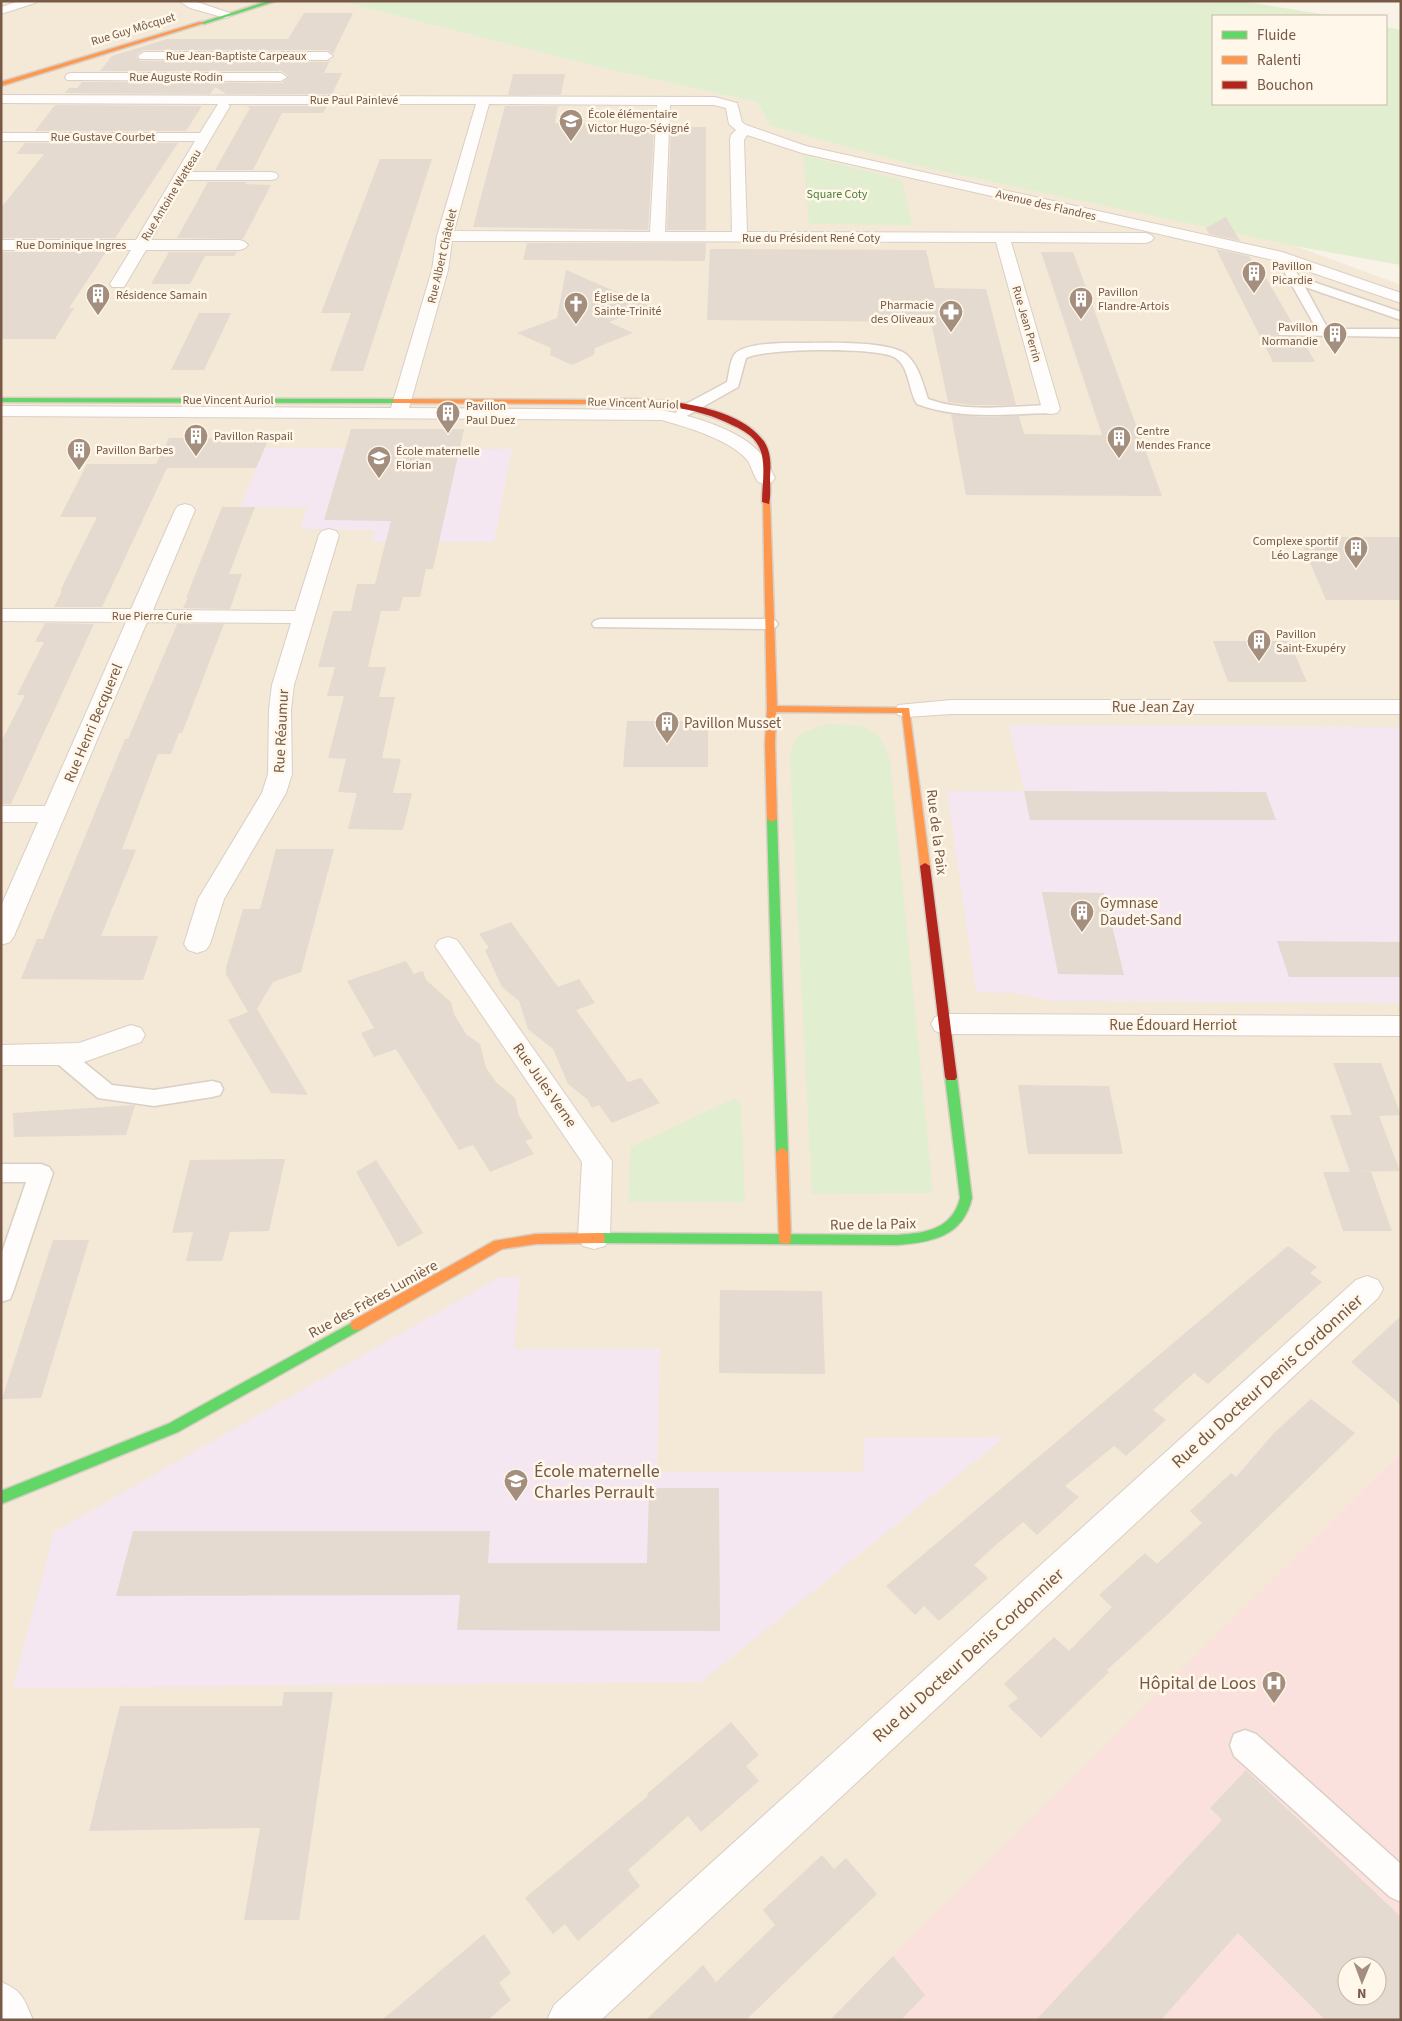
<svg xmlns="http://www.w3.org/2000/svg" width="1402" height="2021" viewBox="0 0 1402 2021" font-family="'Source Sans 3',sans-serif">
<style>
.residential{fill:#f4e8d7;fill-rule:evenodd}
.education{fill:#f4e7f1}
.medical{fill:#fbe1de;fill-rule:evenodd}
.green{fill:#e1efd0}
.building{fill:#e4dacf;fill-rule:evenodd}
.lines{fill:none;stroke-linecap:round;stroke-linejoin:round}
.lane-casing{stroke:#d9cfc5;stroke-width:3}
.street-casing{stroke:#d9cfc5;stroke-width:2}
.fast-casing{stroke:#d8cec4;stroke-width:3}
.slow-casing{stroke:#d8cec4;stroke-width:3}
.jam-casing{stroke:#d8cec4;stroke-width:3}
.lane{fill:#fefdfb;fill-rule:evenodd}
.street{fill:#fefdfb;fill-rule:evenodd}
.fast{fill:#63d668;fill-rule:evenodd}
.slow{fill:#ff974d;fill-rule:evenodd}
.jam{fill:#b3261e;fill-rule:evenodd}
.labels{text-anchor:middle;stroke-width:5;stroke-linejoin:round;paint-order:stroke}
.far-street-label{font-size:12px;fill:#775946;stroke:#fff7e9}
.far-poi-label{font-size:12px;fill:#775946;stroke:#fff7e9;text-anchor:start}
.far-park-label{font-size:12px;fill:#4d7e3c;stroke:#fff7e9}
.street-label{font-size:15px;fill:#775946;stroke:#fff7e9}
.poi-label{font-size:15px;fill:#775946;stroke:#fff7e9;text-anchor:start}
.near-street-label{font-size:18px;fill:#775946;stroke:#fff7e9}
.near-poi-label{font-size:18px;fill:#775946;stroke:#fff7e9;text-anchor:start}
</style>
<rect width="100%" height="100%" fill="#f8f2e7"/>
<path class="residential" d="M1,1h338l268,68 150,33 13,24 153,41 372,79 106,39v1735h-1400zM1347,1966h30v30h-30z"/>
<path class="education" d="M265,448l247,1 -18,93h-123l4,-12 -74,-1 6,-21 -67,-1z
M1009,725l392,2v276l-348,-2 -39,-8 -38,-1 -29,-201h77z
M520,1277l-6,72h146l-3,123h206l1,-34 141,-1 -304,245 -688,6 41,-156 444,-254z"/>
<path class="medical" d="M1401,1452v568h-571l63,-64zM1347,1966h30v30h-30z"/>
<path class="green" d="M339,1h902l92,15h-120v88h173v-77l15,3v235l-106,-19 -373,-79 -152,-41 -13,-24 -150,-33z
M803,155l99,25 10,45 -103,-1z
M827,724c35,2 51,-2 63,36l43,433 -121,1 -22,-434c3,-27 13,-28 37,-36z
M735,1098l6,7 4,97h-117l3,-55z"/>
<path class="building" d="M304,13h49l-20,41 -6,-4h-183l-7,4 -1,3 4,4 187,1 3,-2 -6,13h18l-10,21h-106l-11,-7 -5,7 -145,-1 4,-5h8l5,-6 200,1 7,-7 -8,-5h-181l12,-15 55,-17h121z
M513,74h52l-4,21h-53z
M55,105l147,1 -16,25h-151z
M246,106h81l-4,7h-41l-29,57h-38l35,-62z
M505,106h53l-3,17 84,1 -1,3h16l-6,103 -175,-3z
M671,127h35v103h-39z
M25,143h153l-63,95h-114v-30l43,-54h-28z
M380,159h52l-69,212h-33l21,-58h-30z
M208,182h39l-2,2 26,1 -28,54 -66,-1z
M1226,217l14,24 -31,-7 -3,-6z
M527,243h179l-1,18 -182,-1z
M710,249l216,1 9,38 51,1 30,116h-43l-25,-3 -17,-80 -224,-2z
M1216,249l33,7 12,22h5l28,48 -15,1 -3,4 1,5 24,1 14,25h-42z
M1,252h105l-37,56h5l-19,31h-54z
M169,252h68l-3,4h-29l-15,28h-39z
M1041,252h32l89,244 -196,-1 -15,-81 32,3 36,-1 5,18 78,1z
M566,270l83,36 -40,16 24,11 -38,15 -1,7 -22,10 -22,-10 1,-7 -34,-15 40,-15z
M199,313h32l-27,57h-33z
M351,429h113l-31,140h-7l-6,28h-17l-4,14h-18l-13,56h18l-7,30h16l-13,61 19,1 -8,34h19l-9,37 -55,-1 9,-36 -19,-1 8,-33 -18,-1 16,-62h-17l8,-29h-17l15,-56h18l6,-27h18l16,-63 -67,-1z
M169,438h100l-13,30h-89l-65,139h-48l8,-16h-2l37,-74h-37l27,-53h69z
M222,507h33l-26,67h13l-12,35 -47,-1 5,-10h-2z
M1299,537h102v63h-75z
M45,623l49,1 -83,180h-10v-62l24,-47h-8l27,-53h-9z
M177,624h47l-42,109h-3l-8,21h-13l-36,95 14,1 -35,86h57l-15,44 -122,-1 16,-40h6l82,-200h3z
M1213,641h76l18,41h-79z
M627,721h81v46h-85z
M1024,791l242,1 10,28h-246z
M276,849h58l-33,123 -28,10 -16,27 51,86 -37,-2 -43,-73 20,-8 -22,-38v-6l17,-59h17z
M1042,892l62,1 20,82 -66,-1z
M511,922l47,65 21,-8 16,24 -19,7 52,72 13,-4 19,25 -48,20 -13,-18 -7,3 -5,-9 -19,-15 -15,-35 -25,-20 -9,-28 -17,-14 -17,-37 4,-2 -10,-14z
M1277,941l124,1v35h-112z
M406,961l8,13 9,-3 3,9 25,22 3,12 12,20 14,10 6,24 10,14 19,16 4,18 14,22 -8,3 9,13 -44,18 -17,-27 -14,5 -63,-101 -22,8 -13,-24 13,-5 -27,-47z
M1333,1063h48l20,52 -22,1 21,55 -50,1 -20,-57h22z
M1018,1085l91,1 14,68h-95z
M135,1105l-9,30 -112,2 -1,-24z
M285,1159l-16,72 -39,1 -8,29h-36l7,-29 -21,1 18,-73z
M376,1160l47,73 -25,14 -42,-75z
M1323,1172h48l21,59h-49z
M53,1240h36l-48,158 -39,1z
M1288,1246l29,21 -7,6 12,9 -114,102 -14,-11 -41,37 13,10 -40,36 -12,-10 -49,40 14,11 -42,38 -14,-13 -25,21 -24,22 14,13 -49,43 -15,-15 -9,9 -29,-29z
M720,1290l102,1 3,83 -106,-1z
M1401,1316v89l-50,-43z
M1311,1399l44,34 -188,182 -60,55 2,2 -68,66 -33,-32 10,-8 -14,-14 50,-47 15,14 43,-44 -13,-12 46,-42 12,11 45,-41 -12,-12 41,-38 5,4 38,-44z
M649,1488h70l1,143 -263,-1 3,-35 -344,1 17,-65h357l-2,32h159z
M284,1692h49l-34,228h-55l16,-92 -171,3 31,-125h162z
M731,1722l28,33 -13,11 13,15 -58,51 -13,-16 -60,54 12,16 -62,55 -13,-17 -12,10 -28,-36 123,-102 -1,-2z
M1246,1770l155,147v103h-76l-87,-87 -77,87h-125l186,-200 -12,-12zM1347,1966h30v30h-30z
M822,1855l12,14 12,-11 31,36 -131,126h-100l57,-55 13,17 59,-57 -12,-15z
M484,1934l27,39 -12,10 12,17 -23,20h-106z
M893,1956l32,39 -24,25h-71z"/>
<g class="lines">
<defs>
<path id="lane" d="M1282,253l4,1 13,23 102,35v8l-96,-33 23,42h73v8l-122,-2 -1,-3 1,-3 5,-1h32l-40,-71z
M801,343c22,0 92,-3 107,13 11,11 15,28 20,43 38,14 83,7 123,6l7,4 -7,4c-45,1 -91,7 -134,-9 -9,-14 -7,-38 -23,-47 -19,-10 -130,-9 -148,1l-8,29 -62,35 -7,-4 17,-14 41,-22c2,-8 3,-21 7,-27 9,-13 52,-12 67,-12z
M600,619h170l6,2 2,3 -2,3 -6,2 -176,-2 -2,-3 2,-3z
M61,1047l8,3 43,35 42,5 58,-9 8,2 3,6 -3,6 -8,2 -58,9 -56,-8 -45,-38 -3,-5 3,-5z
M1,1164h40l8,3 4,6 -40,119 -3,7 -9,3v-47l25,-73h-25z
M1245,1730l11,4 145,130v38l-11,-5 -156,-141 -4,-11 4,-11z"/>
<path id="street" d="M19,1h18l-2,2 -34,11v-7z
M179,1h15l36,12 2,2 -6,3 -4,-1 -32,-9z
M144,52h183l6,4 -6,4 -187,-1 -2,-3z
M71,73h210l6,4 -6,4 -214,-1 -2,-3 2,-3z
M1,95l714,2 22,6 5,19 4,3 60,21 476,106 119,41v10l-123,-42 -476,-108 -55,-18 -3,5 3,92 399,1 5,2 3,3 -3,3 -5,2 -135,-1 49,167 -3,4 -6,1 -6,-1 -3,-4 -46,-167 -544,-1 -4,29 -39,138 252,2c31,6 79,19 100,44 6,7 10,16 14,24l-3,4 -7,2 -7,-2c-4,-6 -6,-14 -10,-21 -15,-20 -63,-35 -87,-41l-660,-4v-10l390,2 41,-138 5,-34 39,-132h-248l2,2 -39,66h80l5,1 2,3 -2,3 -5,1h-85l-35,60h89l5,2 3,3 -3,3 -5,2h-94l-22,37h-12l-2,-3 21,-34h-130v-10h135l59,-99h-194v-8h199l18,-29 -217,-1zM489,104l168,1 -7,127 -196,-1zM670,105h44l12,3 3,16 7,6 -5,5 -1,5 2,92h-67z
M185,504l7,2 3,4 -42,100 142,1 24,-76 3,-4 7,-2 7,2 3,4 -45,150 -3,24 1,65 -6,19 -62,106 -14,45 -4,6 -9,3 -9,-3 -4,-6 14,-45 64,-106 6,-19 1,-65 3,-24 19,-62 -144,-1 -133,314 -4,6 -9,3v-39l37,-84h-37v-16h44l81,-184 -125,-1v-12h130l44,-99 3,-4z
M951,700h450v14h-450l-45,3 -8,-2 -3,-5 3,-5z
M448,937l9,3 155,221 -2,76 -5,9 -11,3 -11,-3 -5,-9 4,-75 -147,-216 4,-6z
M945,1014l456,2v20l-456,-2 -10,-3 -4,-7 4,-7z
M131,1025l10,3 4,7 -4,7 -60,21 -20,2h-60v-20l78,-2z
M1367,1276l11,4 5,9 -5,9 -777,722h-54l7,-15 802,-725z
M1,1982c22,9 23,17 32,38h-32z"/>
<path id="fast" d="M268,1h8l-72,23 -4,-1z
M1,398l395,1 4,2 -4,2 -395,-1z
M772,816l5,3 11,334 -2,3h-8l-2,-3 -9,-334z
M951,1073l4,1 2,3 15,121c-9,39 -40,44 -75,47l-298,-2 -5,-1 -1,-4 1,-4 5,-1 298,2c28,-2 55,-5 63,-37l-15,-121 2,-3z
M357,1320l5,1 2,4 -2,4 -184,103 -177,72v-13l167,-67z"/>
<path id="slow" d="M200,22l4,1 -203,63v-4z
M393,399l202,1 4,2 -4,2 -199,-1h-3z
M763,500l7,2 7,204 132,2 21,158 -1,2h-8l-1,-2 -18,-153 -126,-1 -1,32 2,75 -5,3 -5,-3 -2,-75 2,-35z
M782,1148l4,2 2,3 3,86 -1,4 -5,1 -5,-1 -1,-4 -3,-86 2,-3z
M599,1233l5,1 1,4 -1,4 -5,1 -63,1 -34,5 -140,80 -5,1 -5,-1 -2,-4 2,-4 142,-80 42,-7z"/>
<path id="jam" d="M626,399c40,0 115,7 139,44 6,10 6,23 5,34 0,9 1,19 -1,27l-7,-2c0,-17 5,-42 -4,-57 -5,-9 -15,-15 -24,-19 -44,-23 -91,-22 -139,-22l-4,-2 4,-2z
M925,863l5,3 27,211 -2,3h-8l-2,-3 -25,-211z"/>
</defs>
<use href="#lane" class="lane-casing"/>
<use href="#street" class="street-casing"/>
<use href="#fast" class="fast-casing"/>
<use href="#slow" class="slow-casing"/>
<use href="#jam" class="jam-casing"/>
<use href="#lane" class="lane"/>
<use href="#street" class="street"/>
<use href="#fast" class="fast"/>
<use href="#slow" class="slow"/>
<use href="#jam" class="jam"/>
</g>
<defs>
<symbol id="school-pin" viewBox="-11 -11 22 30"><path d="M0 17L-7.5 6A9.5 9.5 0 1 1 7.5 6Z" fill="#a48f7e" stroke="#fff7e9"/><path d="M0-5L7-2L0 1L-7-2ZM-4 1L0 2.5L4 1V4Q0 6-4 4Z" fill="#fff"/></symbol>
<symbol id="building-pin" viewBox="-11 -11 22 30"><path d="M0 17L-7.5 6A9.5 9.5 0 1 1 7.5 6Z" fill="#a48f7e" stroke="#fff7e9"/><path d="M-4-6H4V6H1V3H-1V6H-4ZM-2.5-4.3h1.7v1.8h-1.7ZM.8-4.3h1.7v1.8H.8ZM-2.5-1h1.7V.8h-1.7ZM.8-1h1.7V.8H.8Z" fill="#fff"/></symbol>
<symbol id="church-pin" viewBox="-11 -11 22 30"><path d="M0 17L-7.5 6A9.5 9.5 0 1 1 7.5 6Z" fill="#a48f7e" stroke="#fff7e9"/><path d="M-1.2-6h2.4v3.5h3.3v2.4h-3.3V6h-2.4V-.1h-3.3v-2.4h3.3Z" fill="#fff"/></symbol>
<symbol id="pharmacy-pin" viewBox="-11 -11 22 30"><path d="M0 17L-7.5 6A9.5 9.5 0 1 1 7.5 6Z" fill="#a48f7e" stroke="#fff7e9"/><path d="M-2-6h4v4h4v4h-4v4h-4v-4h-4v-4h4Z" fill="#fff"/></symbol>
<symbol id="hospital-pin" viewBox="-11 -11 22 30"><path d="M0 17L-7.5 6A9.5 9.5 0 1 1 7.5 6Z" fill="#a48f7e" stroke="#fff7e9"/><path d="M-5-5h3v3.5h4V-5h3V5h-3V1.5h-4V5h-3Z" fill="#fff"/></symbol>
</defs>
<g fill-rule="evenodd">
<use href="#school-pin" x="557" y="107" width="28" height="38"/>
<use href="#building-pin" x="1240" y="259" width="28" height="38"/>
<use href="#building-pin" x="84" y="281" width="28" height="38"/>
<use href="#building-pin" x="1067" y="285" width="28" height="38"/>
<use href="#church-pin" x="562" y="290" width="28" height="38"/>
<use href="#pharmacy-pin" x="937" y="298" width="28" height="38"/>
<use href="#building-pin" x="1321" y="320" width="28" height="38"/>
<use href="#building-pin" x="434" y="399" width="28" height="38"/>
<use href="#building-pin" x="182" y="422" width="28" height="38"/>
<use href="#building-pin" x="1105" y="424" width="28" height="38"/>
<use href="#building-pin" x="65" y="436" width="28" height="38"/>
<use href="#school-pin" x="365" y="444" width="28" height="38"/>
<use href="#building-pin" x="1342" y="534" width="28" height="38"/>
<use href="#building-pin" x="1245" y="627" width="28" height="38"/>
<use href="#building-pin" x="653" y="709" width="28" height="38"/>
<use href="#building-pin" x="1068" y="898" width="28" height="38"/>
<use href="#school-pin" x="502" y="1467" width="28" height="38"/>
<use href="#hospital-pin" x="1260" y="1669" width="28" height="38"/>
</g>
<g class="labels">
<g class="far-street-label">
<text transform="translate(133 29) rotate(-17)" y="4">Rue Guy Môcquet</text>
<text x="236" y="60">Rue Jean-Baptiste Carpeaux</text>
<text x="176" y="81">Rue Auguste Rodin</text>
<text x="354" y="104">Rue Paul Painlevé</text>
<text x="103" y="141">Rue Gustave Courbet</text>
<text transform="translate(171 195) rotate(-59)" y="4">Rue Antoine Watteau</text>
<text transform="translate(1046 205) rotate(13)" y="4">Avenue des Flandres</text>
<text x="811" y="242">Rue du Président René Coty</text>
<text x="71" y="249">Rue Dominique Ingres</text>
<text transform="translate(442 256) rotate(-77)" y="4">Rue Albert Châtelet</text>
<text transform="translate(1027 324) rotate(74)" y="4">Rue Jean Perrin</text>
<text x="228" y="404">Rue Vincent Auriol</text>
<text transform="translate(633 403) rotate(2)" y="4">Rue Vincent Auriol</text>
<text x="152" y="620">Rue Pierre Curie</text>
</g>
<g class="far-poi-label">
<text x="588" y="118">École élémentaire<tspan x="588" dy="14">Victor Hugo-Sévigné</tspan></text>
<text x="1272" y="270">Pavillon<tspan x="1272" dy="14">Picardie</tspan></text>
<text x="1098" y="296">Pavillon<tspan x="1098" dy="14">Flandre-Artois</tspan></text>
<text x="116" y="299">Résidence Samain</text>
<text x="594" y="301">Église de la<tspan x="594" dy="14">Sainte-Trinité</tspan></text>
<text x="934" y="309" text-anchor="end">Pharmacie<tspan x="934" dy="14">des Oliveaux</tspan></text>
<text x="1318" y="331" text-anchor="end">Pavillon<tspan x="1318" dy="14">Normandie</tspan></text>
<text x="466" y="410">Pavillon<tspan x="466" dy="14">Paul Duez</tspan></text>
<text x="1136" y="435">Centre<tspan x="1136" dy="14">Mendes France</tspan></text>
<text x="214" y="440">Pavillon Raspail</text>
<text x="96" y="454">Pavillon Barbes</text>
<text x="396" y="455">École maternelle<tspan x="396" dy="14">Florian</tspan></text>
<text x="1338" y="545" text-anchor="end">Complexe sportif<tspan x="1338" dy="14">Léo Lagrange</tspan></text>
<text x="1276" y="638">Pavillon<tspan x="1276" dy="14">Saint-Exupéry</tspan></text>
</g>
<g class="far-park-label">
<text x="837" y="198">Square Coty</text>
</g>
<g class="street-label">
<text x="1153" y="712">Rue Jean Zay</text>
<text transform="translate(93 723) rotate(-67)" y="5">Rue Henri Becquerel</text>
<text transform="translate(281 731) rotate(-87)" y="5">Rue Réaumur</text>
<text transform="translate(937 832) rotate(83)" y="5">Rue de la Paix</text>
<text x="1173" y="1030">Rue Édouard Herriot</text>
<text transform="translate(545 1085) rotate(55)" y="5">Rue Jules Verne</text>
<text transform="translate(873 1224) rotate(-1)" y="5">Rue de la Paix</text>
<text transform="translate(373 1299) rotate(-29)" y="5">Rue des Frères Lumière</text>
</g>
<g class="poi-label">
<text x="684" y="728">Pavillon Musset</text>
<text x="1100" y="908">Gymnase<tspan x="1100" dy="17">Daudet-Sand</tspan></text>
</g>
<g class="near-street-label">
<text transform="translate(1267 1381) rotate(-42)" y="6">Rue du Docteur Denis Cordonnier</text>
<text transform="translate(968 1655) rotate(-42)" y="6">Rue du Docteur Denis Cordonnier</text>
</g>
<g class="near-poi-label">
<text x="534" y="1477">École maternelle<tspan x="534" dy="21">Charles Perrault</tspan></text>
<text x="1256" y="1689" text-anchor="end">Hôpital de Loos</text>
</g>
</g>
<rect width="1402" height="2021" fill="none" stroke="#775946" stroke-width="5"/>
<rect x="1212" y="15" width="175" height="90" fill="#fff7e9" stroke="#c9b8a8"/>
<rect x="1222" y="31" width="25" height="8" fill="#63d668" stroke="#c9b8a8"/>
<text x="1257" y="40" font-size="15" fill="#775946">Fluide</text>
<rect x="1222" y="56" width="25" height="8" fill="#ff974d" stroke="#c9b8a8"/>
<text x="1257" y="65" font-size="15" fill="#775946">Ralenti</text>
<rect x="1222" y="81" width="25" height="8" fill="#b3261e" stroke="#c9b8a8"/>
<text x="1257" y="90" font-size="15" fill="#775946">Bouchon</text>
<g transform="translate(1362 1981) rotate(181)"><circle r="24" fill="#fff7e9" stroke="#c9b8a8"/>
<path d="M0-4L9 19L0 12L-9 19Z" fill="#a48f7e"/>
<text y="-8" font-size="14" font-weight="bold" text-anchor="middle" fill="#775946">N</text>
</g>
</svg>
